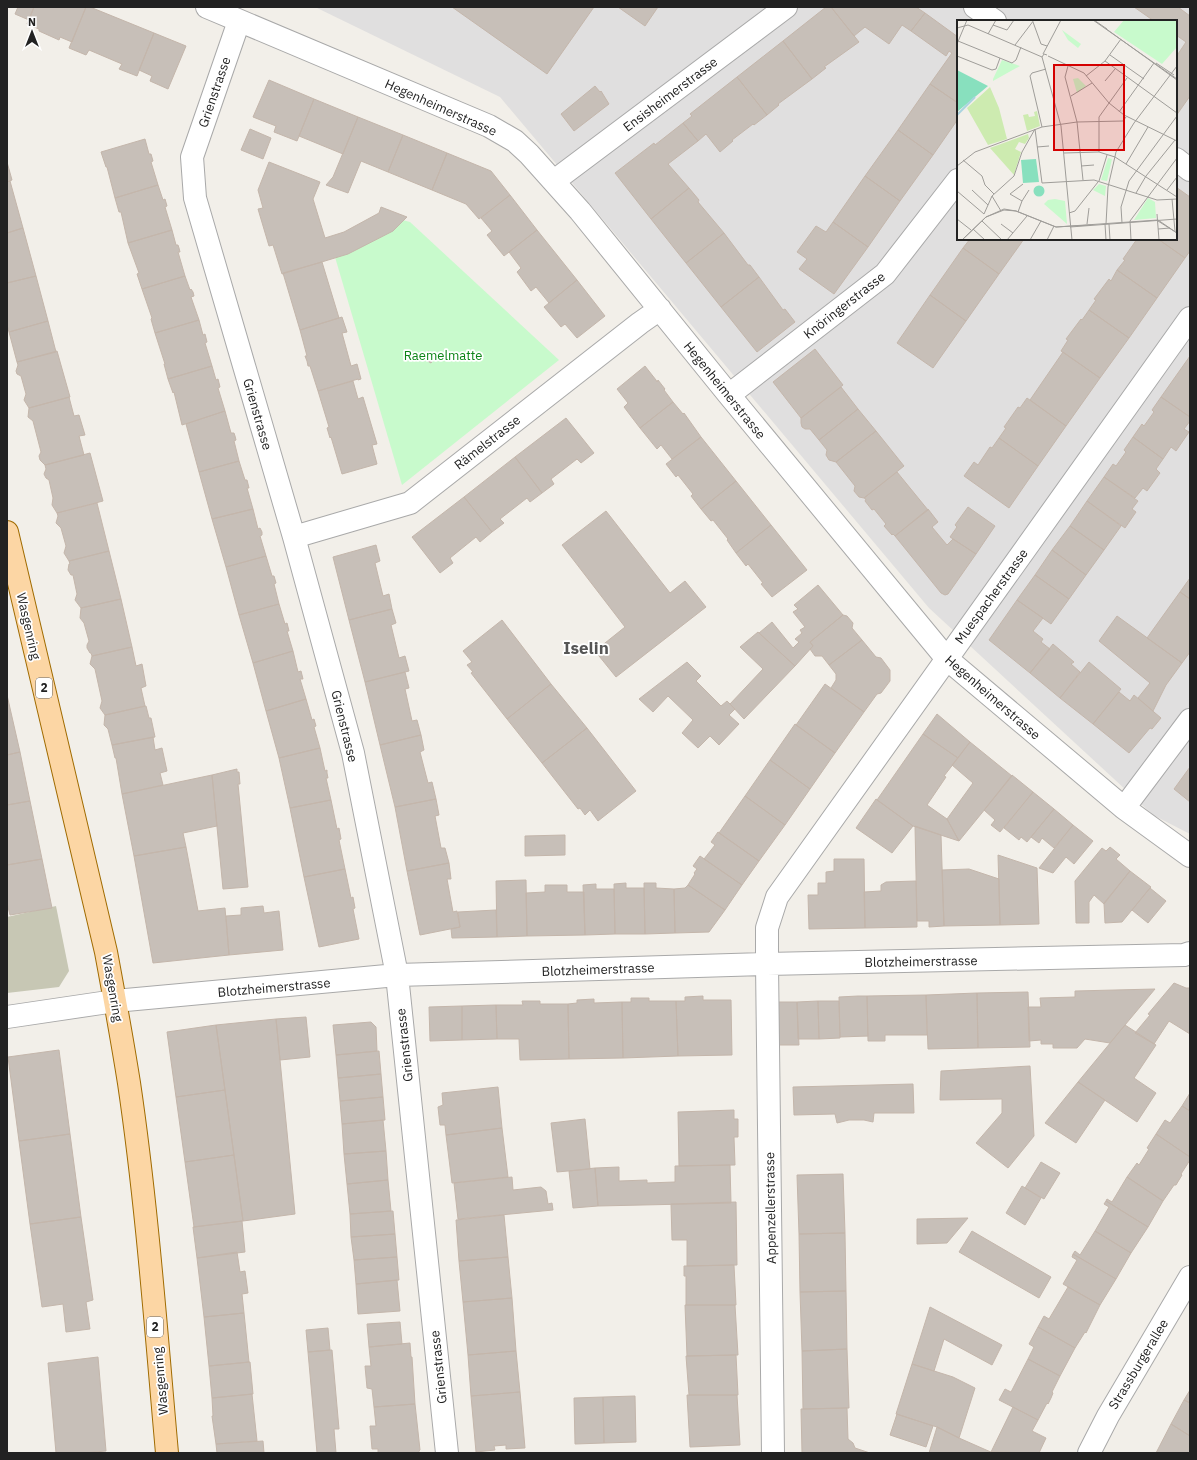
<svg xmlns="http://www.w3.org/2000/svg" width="1197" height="1460" viewBox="0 0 1197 1460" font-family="'IBM Plex Sans',sans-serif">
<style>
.residential{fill:#e0dfdf;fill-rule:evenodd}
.construction{fill:#c7c7b4}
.park{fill:#c8facc}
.building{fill:#c7bfb8;stroke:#c4b6ab}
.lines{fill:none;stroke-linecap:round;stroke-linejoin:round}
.minor-casing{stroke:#a9a9a9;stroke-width:24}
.major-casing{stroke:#a06b00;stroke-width:24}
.minor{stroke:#fff;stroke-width:22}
.major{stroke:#fcd6a4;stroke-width:22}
.labels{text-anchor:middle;stroke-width:3.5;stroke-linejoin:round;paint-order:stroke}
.shield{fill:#fff;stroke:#646464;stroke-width:1}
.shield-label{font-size:12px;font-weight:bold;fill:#222}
.street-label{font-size:13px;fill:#222;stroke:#fff}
.park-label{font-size:13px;fill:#0c8416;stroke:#fff}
.district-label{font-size:17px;font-weight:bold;fill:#555;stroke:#fff}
.inset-river{fill:none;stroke:#aad3df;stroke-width:2}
.inset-road{fill:none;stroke:#9f9d99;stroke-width:1}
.view{fill:#d40000;fill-opacity:0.15;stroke:#d40000;stroke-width:2}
.inset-edge{fill:none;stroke:#222;stroke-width:2}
</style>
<rect width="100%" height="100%" fill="#f2efe9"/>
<path class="residential" d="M315,7h875v827l-37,-19 -224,-207 -429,-511zM958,21h218v218h-218z"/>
<path class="construction" d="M56,906l13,65 -10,16 -52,6v-76z"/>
<path class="park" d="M380,214l30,8 149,138 -157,125 -72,-245z"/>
<path class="building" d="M18,7h16l-5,13 -14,-6z
M34,7h52l-14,35 -12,-5 -1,3 -20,-9v-2l-12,-5z
M86,7h4l64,26 -17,43 -18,-7 3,-5 -33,-14 -3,5 -17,-7z
M452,7h142l-47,67z
M618,7h40l-13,19z
M826,7h5l28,35 -35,25 2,1 -14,11 -29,-38z
M831,7h85l9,6 -14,18 -9,-6 -13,19 -24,-17 -11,9z
M1134,7h44l12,9v80l-14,20v-59l10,-15 -10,-7v-14h-22z
M925,13l33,24v66l-28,-19 22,-31 -3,-2 -3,5 -35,-25z
M154,33l32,13 -18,43 -18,-8 2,-5 -13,-6z
M783,41l29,38 -34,25 1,1 -12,10 -30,-38z
M737,77l30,38 -13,10 -1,-1 -21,16 1,1 -13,11 -14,-18 -8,7 -15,-18 9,-7 -2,-2z
M269,80l45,19 -17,42 -23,-9 2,-6 -23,-9z
M930,84l28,19v16l-25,36 -35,-25z
M595,86l5,6 1,-1 8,13 -35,27 -13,-17z
M314,99l44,18 -15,37 -44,-18z
M358,117l45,18 -15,37 -27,-11 -13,32 -22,-8 7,-8z
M683,123l15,18 -30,23 21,24 -38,31 -36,-46 39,-30 1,2z
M250,129l21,9 -8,21 -22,-9z
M898,130l35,25 -33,46 -35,-25z
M403,135l44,18 -15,37 -44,-18z
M145,139l4,15h2l2,7 -2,1 7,23 -43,13 -8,-31h-1l-5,-15z
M447,153l44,18 19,24 -31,24 -13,-15 -34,-14z
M7,162l5,18 -5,2z
M269,162l51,20 -7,17 12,39 19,-6 35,-19 2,-6 26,10 -14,14 -45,23 -66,20 -9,-29 -4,1 -11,-37 5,-1 -5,-18z
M865,176l35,25 -32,46 -35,-25z
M10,181l13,47 -16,5v-51z
M158,185l5,15 2,-1 2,7 -2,1 7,23 -44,13 -7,-31h-2l-4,-14z
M1176,187l14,10v54l-5,7 -27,-19h18z
M689,188l10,12 -1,2 26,31 -38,30 -35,-44z
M510,195l27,35 -33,26 -17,-21 5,-4 -11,-13z
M833,222l35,25 -34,47 -35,-25 8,-10 -10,-7 19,-26 10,6z
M23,228l13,48 -29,7v-50z
M172,230l4,15h2l1,3 1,4h-2l7,24 -43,13 -5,-15 2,-1 -11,-30z
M537,230l40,50 -28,23 -13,-16 -5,4 -14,-19 4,-4 -12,-16z
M724,233l24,32h2l9,12 -38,30 -35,-44z
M970,239h54l-25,35 -36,-26z
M1137,239l2,1 1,-1h18l27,19 -28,40 -40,-28 8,-10 -2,-1z
M963,248l36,26 -33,47 -36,-26z
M322,262l17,56 -39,12 -17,-57z
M1117,270l40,28 -28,40 -40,-28 7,-10 -2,-1 15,-20 2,2z
M36,276l12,45 -39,11 -2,-7v-42z
M185,276l5,14 1,-1 2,3 1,4 -3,1 8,23 -44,13 -4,-14 1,-1 -10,-29z
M759,277l24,33 2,-1 10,13 -38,30 -36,-45z
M577,280l28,36 -28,22 -12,-14 -4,3 -17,-20z
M930,295l36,26 -33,47 -36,-25z
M1089,310l40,28 -29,40 -39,-27 7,-11 -2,-1 15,-20 1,1z
M342,317l5,15 -5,1 9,33 6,-2 4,15 -3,1v-1l-40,12 -8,-25h-2l-1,-5 -2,-5h2l-7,-26z
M199,320l4,15 2,-1 2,8 -2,1 7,23 -44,13 -4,-15h1l-10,-31z
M48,321l8,31 -39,10 -8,-30z
M815,349l28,36 -42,33 -28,-36z
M57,351l13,46 -41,11 -5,-8 2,-6 -5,-18 -4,-2 -1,-3 2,-6 -1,-3z
M428,351l7,5 -4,7 -7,-4z
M1063,352l37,26 -34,48 -36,-26z
M1190,356v61l-29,-20z
M212,366l4,14 2,-1 2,8 -2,1 7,23 -43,14 -8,-33 -1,1 -5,-14z
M645,366l11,14 1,2 1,-2 7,9 -1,1 9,12 -33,26 -16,-21 4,-4 -11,-14z
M353,381l5,18 5,-2 14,47 -5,1 5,19 -35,10 -11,-37 -1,1 -3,-10 2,-1 -11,-36z
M841,387l17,22 -39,31 -9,-11h-5l-3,-2 -1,-4v-5z
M69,397l5,19 5,-1 6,20 -6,1 5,19 -39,10 -5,-5 -1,-4 2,-4 -8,-31 -5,-4 1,-9z
M1161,397l29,20v4l-6,8 5,3 -13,19 -5,-4 -8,12 -30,-22 9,-13 2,2 10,-14 -2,-2z
M1027,398l39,28 -28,40 -39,-28 7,-10 -2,-1 14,-20 2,1z
M673,402l10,12 1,-1 17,24 -29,22 -11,-14 -4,4 -17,-21z
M858,409l18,22 -40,31 -7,-2 -3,-5 1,-5 -8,-10z
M225,411l6,22h3l1,3 1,4 -2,1 5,20 -40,11 -13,-48z
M566,418l28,35 -13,10 -4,-4 -26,20 3,5 -12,9 -27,-36z
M876,431l28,35 -40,32 -5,-1 -5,-6 1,-5 -19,-24z
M701,437l35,44 -35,28 -10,-13 2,-2 -15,-19 -2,2 -10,-13z
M1133,437l30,22 -7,10 4,4 -13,18 -4,-3 -8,10 -31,-21 9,-13 3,2 10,-14 -2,-2z
M999,438l39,28 -29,42 -45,-32 10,-14 4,3 12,-18 2,1z
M90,453l13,48 -46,12 -5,-8 1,-7 -4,-18 -3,-2 -2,-4 2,-5 -1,-4z
M515,457l27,36 -12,9 -3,-4 -27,21 4,4 -12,9 -28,-35z
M239,461l6,19h2l2,8h-2l6,21 -41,10 -13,-47z
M897,472l31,38 -33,26 -2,-2 -1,1 -8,-9 2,-2 -12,-15 -2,1 -7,-9 1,-2 -2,-1z
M1104,477l34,24 -6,8 4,3 -11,16 -38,-27z
M736,481l35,44 -35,28 -9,-13 1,-1 -15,-19 -2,1 -10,-12z
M464,497l28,35 -12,10 -4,-5 -26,21 3,5 -13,10 -28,-36z
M1087,501l34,25 -17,24 -34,-24z
M97,503l12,48 -40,10 -5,-8 2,-7 -5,-18 -5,-5 2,-7 -1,-3z
M968,507l27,19 -19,28 -26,-17 7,-10 -2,-2z
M253,509l5,20 2,-1 2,4v3l-2,1 6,20 -40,11 -14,-48z
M928,509l10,13 -6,5 15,18 6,-6 23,15 -28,40 -3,1 -4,-2 -46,-57z
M606,511l64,82 15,-12 21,26 -90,70 -21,-26 30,-24 -63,-82z
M771,525l36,45 -35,27 -11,-13 2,-1 -15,-19 -2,2 -10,-13z
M1070,526l34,24 -18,25 -34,-25z
M376,545l4,16 -5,2 8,33 6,-2 3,15 -43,11 -16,-63z
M1052,550l34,25 -17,24 -34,-24z
M109,551l12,48 -40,9 -6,-8 2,-6 -4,-19h-2l-3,-5 1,-6h1l-1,-3z
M266,556l6,20h2l2,7 -2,1 5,20 -40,11 -13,-48z
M1035,575l34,24 -18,25 -34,-24z
M1190,578v21l-10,-7z
M818,585l25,30 -33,27 3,4 -18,20 -36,-33 13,-11 21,26 6,-6 -4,-3 7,-6 -2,-3 5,-3 -12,-15 5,-3 -4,-4z
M1180,592l10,7v53l-8,11 -35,-25z
M121,599l11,48 -40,9 -1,-3h-1l-3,-5v-3l2,-4 -5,-18 -4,-5 1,-10z
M1017,600l26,18 -10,13 10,8 -2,3 9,7 -20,24 -41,-33z
M279,604l6,20 2,-1 2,8h-2l6,20 -40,12 -14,-48z
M392,609l4,14 -5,2 8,33 6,-2 4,15 -44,11 -16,-62z
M843,615l4,1 6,7 -1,5 10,12 -33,25 -7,-9h-7l-5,-7 3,-3 -3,-4z
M1117,616l65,47 -16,22 -13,26 -15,-13 12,-15 -51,-42z
M502,620l49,64 -44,35 -36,-46 2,-1 -6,-7 5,-3 -9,-11z
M758,632l37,34 -51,53 -14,-15 33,-35 -23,-22z
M862,640l14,17 5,1 9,12v11l-9,12 -4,1 -13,18 -33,-24 5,-8v-6l-7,-9z
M1053,644l21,18 -3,2 9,8 -20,26 -30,-25z
M132,647l4,19 6,-2 4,22 -5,2 4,18 -40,9 -5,-7 2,-7 -7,-32 -5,-5 2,-8z
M293,651l5,21 3,-1 2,8h-3l6,20 -40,12 -13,-48z
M687,662l14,14 -5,5 25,25 6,-5 8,8 -6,6 10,9 -20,21 -9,-9 -12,12 -16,-15 11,-13 -25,-24 -15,16 -14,-13z
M1089,662l32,27 -28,35 -33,-26z
M405,672l4,16 -4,1 7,32 5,-1 4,15 -41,10 -15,-63z
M551,684l36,44 -45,35 -35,-44z
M825,684l39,28 -29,41 -39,-28z
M1119,692l11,9 4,-6 27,23 -9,11 -2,-1 -21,25 -36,-29z
M7,695l13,57 -13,3z
M306,699l6,21 2,-1 2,7 -2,1 6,21 -41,10 -13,-47z
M146,706l3,12h2l4,19 -43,8 -4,-16 -4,-4 1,-10z
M937,714l33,28 -12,16 -35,-24z
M795,724l40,29 -25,36 -40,-29z
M587,728l49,63 -38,30 -8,-11 -5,5 -5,-7 -2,1 -36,-46z
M923,734l35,24 -14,18 2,1 -19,28 20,14 12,22 -46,-15 -36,-26z
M421,735l3,15 -4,2 8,31 4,-1 4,17 -41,8 -15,-62z
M153,737l2,13 7,-2 5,23 -7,2 3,12 -41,9 -6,-36h-1l-3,-13z
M970,742l42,34 -53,65 -12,-22 26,-36 -21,-18z
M320,748l5,23 2,-1v3l1,5h-2l5,22 -41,8 -11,-50z
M20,752l10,49 -23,4v-50z
M770,760l40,29 -25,36 -40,-29z
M1190,767v35l-16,-13z
M237,769v3h2l1,12h-2l10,103 -25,2 -11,-114z
M212,775l5,51 -34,7 3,14 -52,9 -12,-62z
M1012,775l21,17 -33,40 -9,-7 4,-5 -11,-10z
M1033,792l21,17 -27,33 -6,-5 -2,3 -15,-12z
M745,796l40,29 -26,36 -40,-28z
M436,799l3,16 -4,1 6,32h4l4,15 -42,8 -12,-64z
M876,799l37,27 -21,27 -36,-25z
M331,800l6,29 2,-1 2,11 -2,1 6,29 -41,8 -14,-69z
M30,801l12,58 -35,6v-60z
M1054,809l19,16 -19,23 -12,-10 -3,5 -8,-6z
M1073,825l20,16 -19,23 -8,-7 -13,16 -14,-5z
M915,826l26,9 3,91 -15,1v-6h-12z
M718,832l41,29 -17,24 -38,-26 11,-14 -4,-3z
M565,835v20l-40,1v-20z
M186,847l12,64 27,-3 4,47 -76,8 -19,-107z
M1110,847l10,8 -4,4 14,12 -26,33 -10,-9 -5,7v21h-13l-1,-42 27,-33 4,3z
M998,855l39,13 2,56 -39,1z
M700,856l42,29 -17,25 -37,-25 7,-11 -1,-1 3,-4 -4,-3z
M42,859l10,49 -42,7 -3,-12v-38z
M834,859h30l1,69 -56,1 -1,-34h10v-12h8v-11l8,-1z
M449,863l2,16h-4l6,33 4,-1 3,16 -40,8 -13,-64z
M345,869l6,29 2,-1 2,11 -2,1 6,30 -40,8 -15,-70z
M969,869l30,10 1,46 -56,1 -2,-56z
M1130,871l21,16 -1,1 -28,34 -17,1 -1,-20z
M526,880l1,56 -30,1 -1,-56z
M916,881l1,46 -52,1 -1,-36 17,-1v-6l5,-3z
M626,883v5h18l1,46h-30l-1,-50z
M644,883h12v5l18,1 1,44 -30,1z
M596,884v5h18l1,45 -30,1 -2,-50z
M545,885h22v7h17l1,43 -58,1 -1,-43 19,-1z
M688,885l37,25 -16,22 -34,1 -1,-44 11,-1z
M1150,888l16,13 -18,22 -16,-13z
M263,906l1,7 15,-2 4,39 -54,5 -3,-39 15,-1v-7z
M496,910l1,27 -45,1 -1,-9 9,-2 -2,-15z
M1174,983l12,5h4v46l-21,-13 -15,23 -19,-11 15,-18 -2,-1z
M1155,989l-45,54 -25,-4 -8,9h-24v-4h-12v-4l-12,1 -1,-34h13l-1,-9 35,-1v-6z
M1028,992l2,55 -52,1 -1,-55z
M977,993l1,55 -50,1 -2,-54z
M926,995l1,40h-42v6h-17l-1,-45z
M703,996v4h28l1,55 -54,1 -2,-55h9v-4z
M858,996h9l1,40 -28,1 -1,-40z
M631,998h18v3h27l2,55 -55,2 -1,-56h9z
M594,999v4l28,-1 1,56 -54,1 -1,-55 9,-1v-3z
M522,1001h18v3h28l1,55 -49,1 -1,-21h-22l-1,-34h27z
M818,1001l1,38h-21l-1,-37z
M818,1001h21l1,37 -21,1z
M776,1002h21l2,43h-21z
M496,1005l1,34 -35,1v-34z
M462,1006v34l-32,1 -1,-34z
M306,1017l4,40 -30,3 -4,-41z
M276,1019l19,195 -52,7 -27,-196z
M371,1022l5,5 1,24 -41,4 -3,-30z
M216,1025l9,65 -49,7 -9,-65z
M1125,1025l31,20 -22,33 22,15 -19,29 -59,-40z
M59,1050l11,84 -51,7 -11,-84z
M379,1051l2,23 -43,4 -2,-23z
M1030,1066l4,70 -26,32 -32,-25 26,-30v-14l-62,1 1,-29z
M381,1074l2,23 -43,4 -2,-23z
M1078,1082l27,18 -29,43 -31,-20z
M913,1084l1,29h-40l-1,9 -9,-2h-15l-12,3 -2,-9 -41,1 -1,-28z
M498,1087l4,41 -56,7 -1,-10h-5l-2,-18 5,-2 -1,-12z
M225,1090l9,65 -49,7 -9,-65z
M1190,1093v18l-8,-5z
M383,1097l2,23 -43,4 -2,-23z
M1182,1106l8,5v46l-34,-23 9,-14 5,3z
M734,1110v9h4v18h-4l1,28 -56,1 -1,-54z
M585,1119l5,50 -33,3 -6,-49z
M383,1120l3,31 -42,3 -2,-30z
M502,1128l6,49 -56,6 -6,-48z
M70,1134l11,83 -51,7 -11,-83z
M1156,1134l34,23v3l-9,14 1,1 -6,10h-2l-11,16 -36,-24 10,-14 2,2 10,-16 -2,-1z
M386,1151l2,29 -41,4 -3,-30z
M234,1155l9,66 -49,6 -9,-65z
M1041,1162l19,11 -16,26 -19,-11z
M730,1165l1,38 -133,3 -3,-38 24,-1v14l28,-1v3l28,-1v-16z
M595,1168l3,38 -25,2 -4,-37z
M843,1174l2,59 -46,1 -2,-59z
M512,1177l1,13 28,-3 5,4 2,13 4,-1 1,7 -95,9 -4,-36z
M1127,1177l36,24 -15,26 -42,-26 1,-2 5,3z
M388,1180l3,31 -41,3 -3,-30z
M1022,1186l19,12 -16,27 -19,-12z
M1106,1201l42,26 -17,26 -36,-22 14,-24 -5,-3z
M736,1202l1,63 -50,1v-26h-15l-1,-36z
M393,1211l2,23 -44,3 -1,-23z
M504,1215l4,42 -49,4 -3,-41z
M81,1217l12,83 -7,2 4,27 -24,3 -3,-28 -21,3 -12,-83z
M968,1218l-21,25 -30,1v-25z
M242,1221l3,31 -48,6 -4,-31z
M972,1231l79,46 -12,21 -80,-46z
M1095,1231l36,22 -15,26 -43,-25 2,-3 5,4z
M845,1233l1,58 -46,1 -1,-58z
M395,1234l2,23 -43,3 -3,-23z
M237,1252l3,20 5,-1 3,22 -6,1 2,19 -40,4 -7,-59z
M1073,1254l43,25 -16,26 -37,-21 14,-24 -5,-3z
M397,1257l2,23 -43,4 -2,-24z
M508,1257l4,41 -49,4 -4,-41z
M734,1265l2,40h-50v-29h-2v-10z
M397,1280l3,31 -42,3 -2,-30z
M1068,1287l32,18 -14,28 -1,-1 -10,16 -37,-21 6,-11 5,3z
M846,1291l1,58 -45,2 -2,-59z
M512,1298l4,53 -48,4 -5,-53z
M685,1305h50l3,50 -51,1z
M930,1307l72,38 -10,20 -48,-26 -10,32 -22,-7z
M244,1313l5,49 -40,4 -5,-49z
M400,1322l2,22 -33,3 -2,-23z
M1038,1327l37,21 -15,28 -32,-17 6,-12 -5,-3z
M328,1328l2,22 -22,2 -2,-22z
M410,1343l1,14h1l3,47 -41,3 -2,-18 -5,-1 -2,-22h6l-2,-19z
M847,1349l2,59 -46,1 -1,-58z
M332,1350l7,79h-5l2,24h-19l-9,-101z
M516,1351l4,41 -49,4 -3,-41z
M736,1355l2,40h-49l-3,-39z
M98,1357l8,94 -22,2h-28l-8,-90z
M1028,1359l32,17 -8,16 1,1 -2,5 -3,6 -1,-1 -9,17 -39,-20 6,-11 6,3z
M250,1362l3,32 -41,4 -3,-32z
M912,1364l41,13 22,11 -16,50 -22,-11 -41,-13z
M1190,1390v13l-6,-3z
M520,1392l5,56 -19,1v-4l-12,1 1,4 -19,2 -5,-56z
M252,1394l5,47 -41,3 -4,-28h1l-1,-18z
M687,1395h50l3,50 -50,2z
M635,1396l1,46 -32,1 -1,-46z
M603,1397l1,46 -29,1 -1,-46z
M1184,1400l6,3v33l-19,-12z
M415,1404l5,46 -1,1v2h-41v-4h-6l-2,-23h6l-2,-19z
M1013,1407l25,13 -6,11 14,7 -7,15 -48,-1z
M847,1408l1,31 5,4 2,5 15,5h-68l-1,-44z
M897,1414l36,12 -7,21 -36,-12z
M1171,1424l19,12v17h-34z
M937,1427l22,11 34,15h-64z
M263,1441l1,12h-47l-1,-9z"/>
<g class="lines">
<defs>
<path id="minor" d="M207,7l282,119 26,15 14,13 51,57 149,184 218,264 177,149 66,48
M975,7l20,14
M239,21l-47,136 3,41 99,339 59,216 44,222 50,478
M1176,159l14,11
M554,181l232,-174
M729,395l156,-121 73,-94
M294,537l116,-34 230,-180 20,-14
M1124,808l66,-88
M7,1017l108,-16 282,-26 370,-11 417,-9 6,-2
M773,1453l-6,-489v-36l10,-31 413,-579
M1089,1453l19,-37 82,-139"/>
<path id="major" d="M7,532l99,420c8,43 16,87 23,131 18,122 27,247 38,370"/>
</defs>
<use href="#minor" class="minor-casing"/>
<use href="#major" class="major-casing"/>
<use href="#minor" class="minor"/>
<use href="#major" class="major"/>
</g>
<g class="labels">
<g class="shield">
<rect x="36" y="678" width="16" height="20" rx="3"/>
<rect x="147" y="1317" width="16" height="20" rx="3"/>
</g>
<g class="shield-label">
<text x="44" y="692">2</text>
<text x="155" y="1331">2</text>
</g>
<g class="street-label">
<text transform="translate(214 92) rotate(-71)" y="5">Grienstrasse</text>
<text transform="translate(670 94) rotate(-37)" y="5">Ensisheimerstrasse</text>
<text transform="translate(441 107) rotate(24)" y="5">Hegenheimerstrasse</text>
<text transform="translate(844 305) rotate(-38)" y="5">Knöringerstrasse</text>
<text transform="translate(725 390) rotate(51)" y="5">Hegenheimerstrasse</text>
<text transform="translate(258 414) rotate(74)" y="5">Grienstrasse</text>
<text transform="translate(487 442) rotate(-38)" y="5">Rämelstrasse</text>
<text transform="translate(991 596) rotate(-54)" y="5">Muespacherstrasse</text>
<text transform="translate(29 626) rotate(77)" y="5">Wasgenring</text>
<text transform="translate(993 697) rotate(41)" y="5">Hegenheimerstrasse</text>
<text transform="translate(345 726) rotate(76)" y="5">Grienstrasse</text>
<text transform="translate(921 961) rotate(-1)" y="5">Blotzheimerstrasse</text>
<text transform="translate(598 969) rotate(-2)" y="5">Blotzheimerstrasse</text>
<text transform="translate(274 987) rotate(-5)" y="5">Blotzheimerstrasse</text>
<text transform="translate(113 988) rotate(80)" y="5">Wasgenring</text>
<text transform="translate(404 1045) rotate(-96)" y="5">Grienstrasse</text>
<text transform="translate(770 1208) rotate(-91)" y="5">Appenzellerstrasse</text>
<text transform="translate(1138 1364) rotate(-59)" y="5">Strassburgerallee</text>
<text transform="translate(438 1367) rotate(-96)" y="5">Grienstrasse</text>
<text transform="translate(160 1381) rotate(-95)" y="5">Wasgenring</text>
</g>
<g class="park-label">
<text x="443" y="360">Raemelmatte</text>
</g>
<g class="district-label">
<text x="586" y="654">Iselin</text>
</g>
</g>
<g transform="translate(957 20)">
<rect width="220" height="220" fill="#f2efe9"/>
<path d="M33,67l9,21 8,31 -19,6 -21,-37zM80,91l3,15 -13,5 -4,-16 5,-1 1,3 6,-1 -1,-4zM71,114l1,4 -4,6 -6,-2 -4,7 6,3 -7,23 -24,-27z" fill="#cdebb0"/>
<path d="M167,0h53v27l-15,17 -48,-32zM105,10l19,14 -3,4 -10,-8zM45,40l18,6 -27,15v-2zM121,58l8,8 -9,7 -4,-14zM151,138l4,1 -5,22 -6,-1zM142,164l7,2 -1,10 -12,-6zM191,178l7,4 1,16 -22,2zM98,179l10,2 2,23 -23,-20 4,-4z" fill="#c8facc"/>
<path d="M0,50l31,16 -31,26zM79,139l3,23 -16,1 -2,-23zM76.5 171a5.5 5.5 0 1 1 11 0a5.5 5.5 0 1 1-11 0Z" fill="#88e0be"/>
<path class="inset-river" d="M0,95l18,-18"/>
<path class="inset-road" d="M136,0l84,59M137,0l13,9M76,2l8,22 6,2M36,5l14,5 7,-10M0,8l11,-3 74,32M148,8l72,52M31,14l8,-14M1,21l54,22 4,-3 5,-13M0,24l10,-24M58,25l19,-25M86,34l18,-34M90,35l-3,-1 -2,3 19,69 11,114M153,35l34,24M0,36l35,14 4,-1 4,-11M91,36l36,17 25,30 15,12 53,26M148,41l72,52M199,43l18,12M111,46l-3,11 12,45 6,58M129,56l19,-15 16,-22M148,61l10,-12M114,76l21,-13M162,92l35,-49M85,107l-12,-51 2,-3 14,-4M78,109l7,54 52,-3 63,20 20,-1M80,127l12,-1M142,132v-35l28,-39M107,133l35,-1 16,5 62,40M6,140l19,16 3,9 9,9M169,144l22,-37M0,146l18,-14 67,-25 35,-5 46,-1 3,-4M124,146l13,-1M142,161l8,-26M15,170l16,15M210,170l10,-13M0,171l27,23M179,173l10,-17 29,-36M35,176l9,15M215,179l3,32M65,181l7,-11M61,192l4,-11 -12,-7 13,-10M112,193l6,-2 23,-29M27,194l8,-18 22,-20 8,-24 13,-23M200,194l2,26M0,199l14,11M25,201l20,19M201,201l19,12M165,203l-1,-16 8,-26 48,-65M44,204l12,9M130,204l2,-16M148,204l1,16M149,204l2,-37 8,-35 18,-29 43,-57M152,204l1,16M113,207l107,-8M16,209l12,11M201,209l12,-1M5,220l24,-23 18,-7 12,1 40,16 35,-2M5,220l24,-23 18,-8 12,2 40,16 102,-7 19,13M50,220l20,-24M73,220l11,-19M90,220l7,-14M174,220l-1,-19 47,-63"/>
<path class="view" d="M97,45h70v85h-70z"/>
<rect width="220" height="220" class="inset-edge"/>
</g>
<rect width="1197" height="1460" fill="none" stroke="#222222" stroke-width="16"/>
<g transform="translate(32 32)" stroke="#ffffff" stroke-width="3" paint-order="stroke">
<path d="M0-3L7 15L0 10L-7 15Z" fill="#222222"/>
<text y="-6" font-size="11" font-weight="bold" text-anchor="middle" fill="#222222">N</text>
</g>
</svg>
